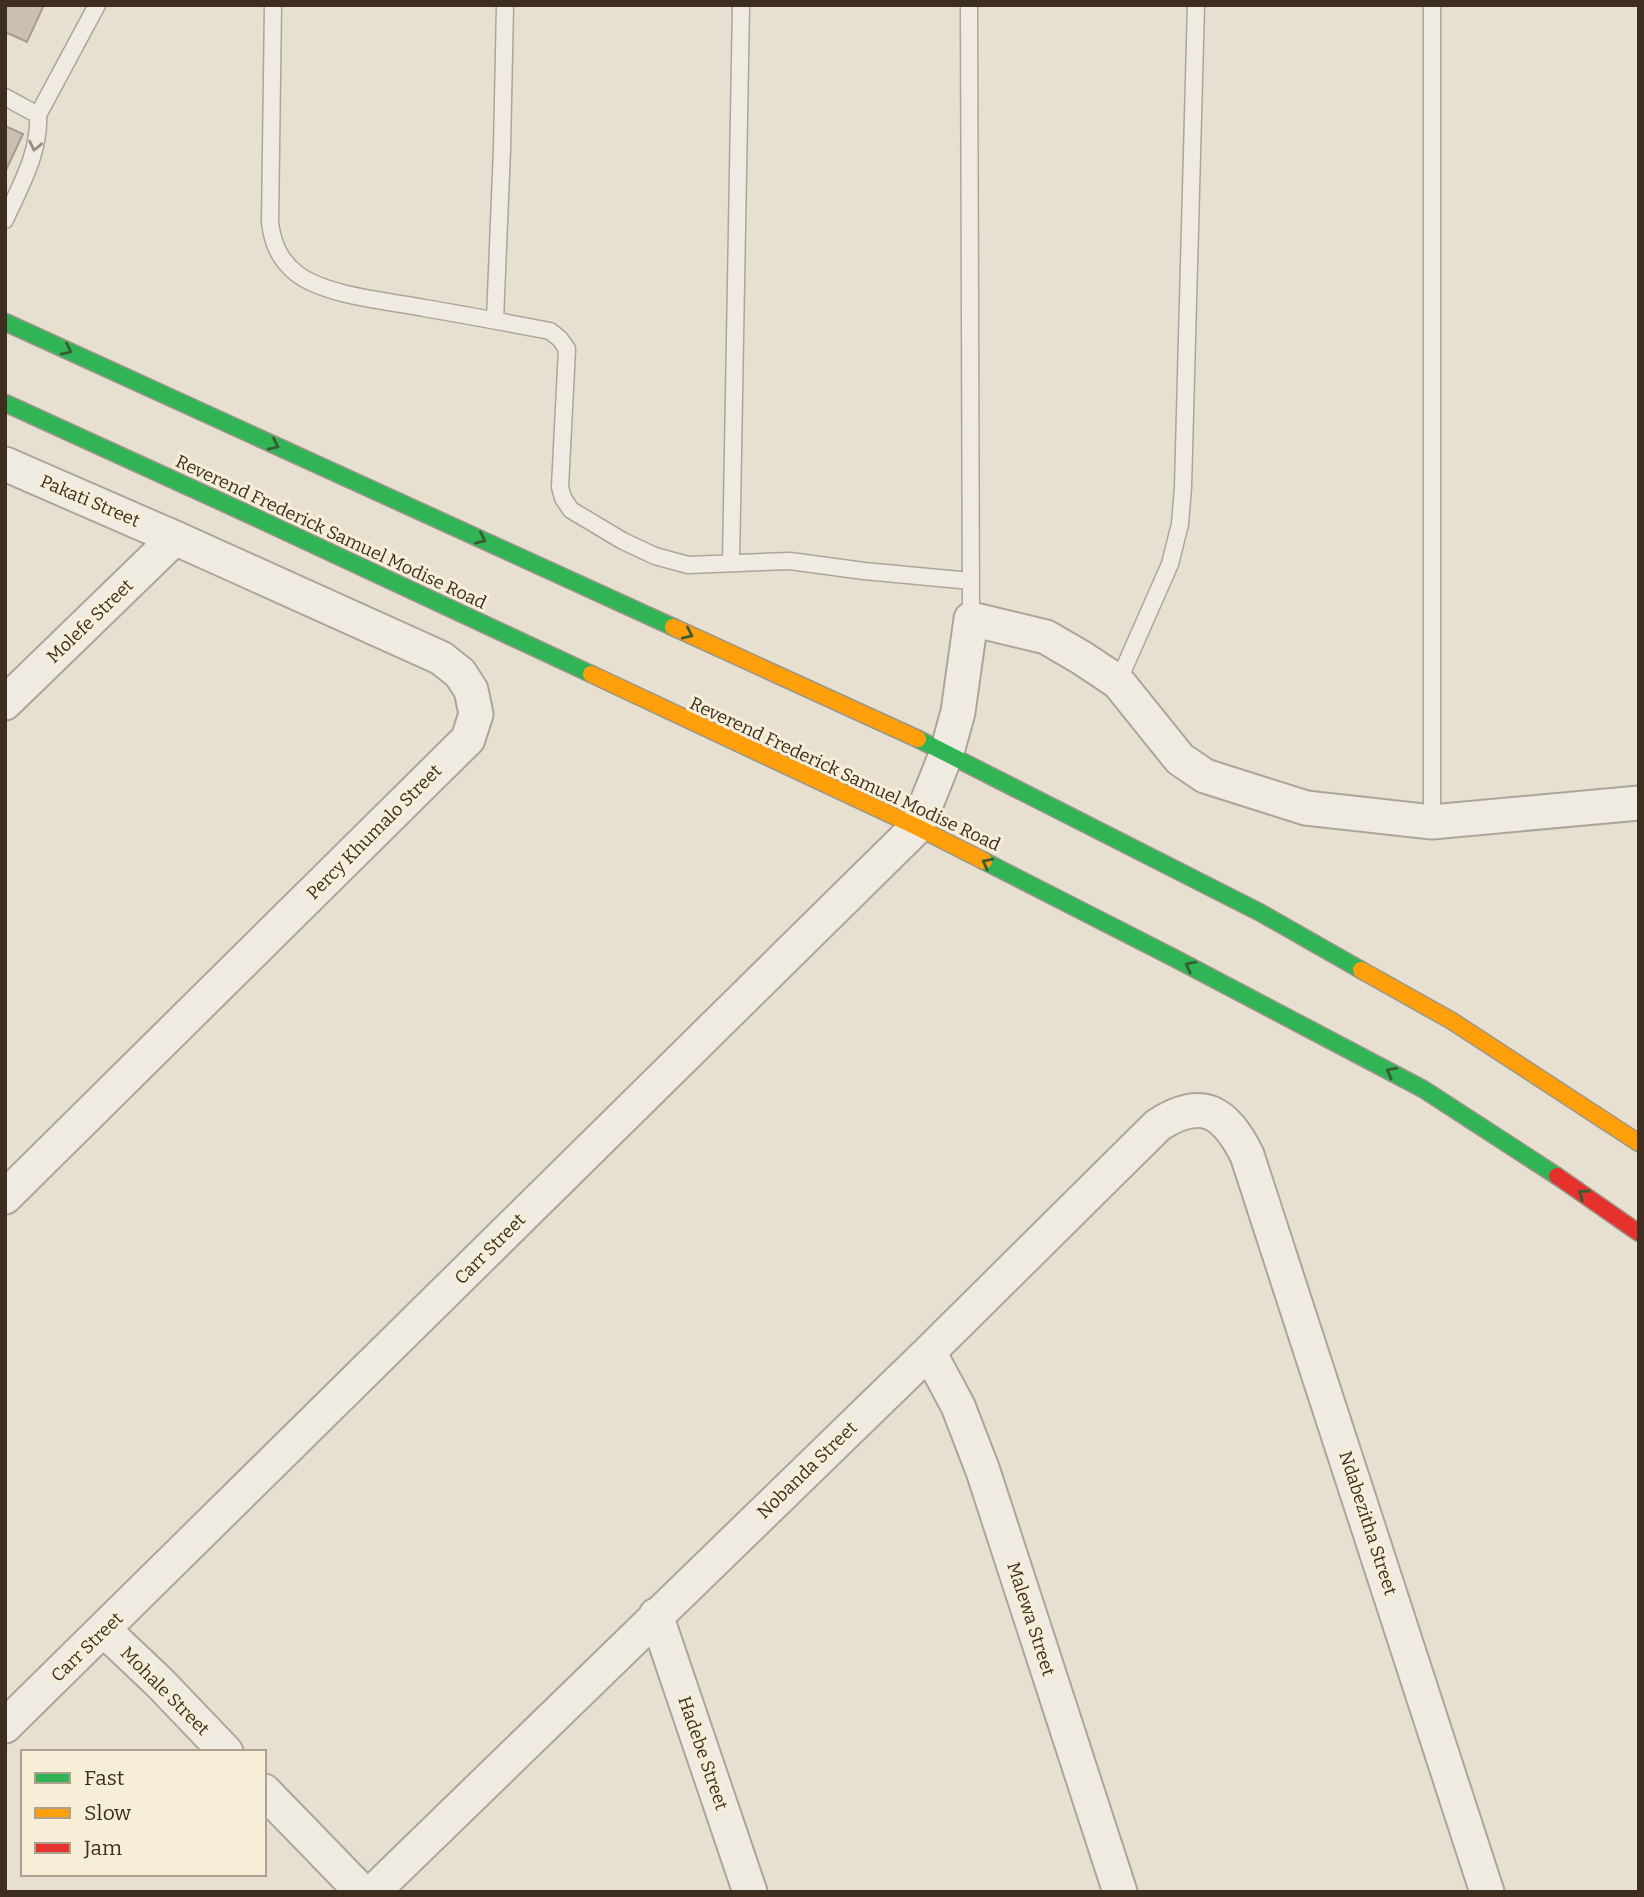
<svg xmlns="http://www.w3.org/2000/svg" width="1644" height="1897" viewBox="0 0 1644 1897" font-family="Bitter,serif">
<style>
.building{fill:#cbbfb2;stroke:#a89c90;stroke-width:2}
.lines{fill:none;stroke-linecap:round;stroke-linejoin:round}
.lane-casing{stroke:#ada599;stroke-width:19}
.street-casing{stroke:#ada599;stroke-width:37}
.fast-casing{stroke:#9c958a;stroke-width:19}
.slow-casing{stroke:#9c958a;stroke-width:19}
.jam-casing{stroke:#9c958a;stroke-width:19}
.lane{stroke:#efebe3;stroke-width:16}
.street{stroke:#efebe3;stroke-width:33}
.fast{stroke:#30b455;stroke-width:16}
.slow{stroke:#ff9f0a;stroke-width:16}
.jam{stroke:#e5322d;stroke-width:16}
.oneway{stroke:#968c82}
.oneway2{stroke:#385d33}
.labels{text-anchor:middle;stroke-width:6;stroke-linejoin:round;paint-order:stroke}
.street-label{font-size:18px;fill:#3d2e20;stroke:#f7eed8}
</style>
<rect width="100%" height="100%" fill="#e7e0d1"/>
<path class="building" d="M5,5h39l-17,37 -22,-10z
M5,126l18,8 -18,38z"/>
<g class="lines">
<defs>
<path id="lane" d="M273,5l-3,218c3,21 9,36 26,50 29,23 92,28 128,35 42,7 84,15 126,23l10,8 7,10 -7,138 3,11 8,12 52,31 32,15 33,9 102,-4 74,10 107,10
M969,5l2,614
M5,97l33,18c2,38 -18,71 -33,105
M38,115l59,-110
M495,320l7,-171 3,-144
M731,562l10,-557
M1118,682l52,-118 10,-40 3,-37 13,-482
M1432,822v-817"/>
<path id="street" d="M5,464l170,74 266,120 19,15 11,17 5,24 -8,25 -463,458
M5,703l170,-165
M929,1352l29,54 25,65 137,421
M656,1615l94,277
M104,1630l55,52 67,70
M5,1726l912,-899 30,-75 11,-40 13,-93 75,18 36,21 36,24 62,77 25,17 101,32 126,14 207,-19
M264,1791l98,101
M373,1892l556,-540 229,-227c45,-29 67,-13 89,30l240,737"/>
<path id="fast" d="M5,322l668,305
M5,403l243,111 343,160
M918,739l343,174 100,57
M984,861l192,98 247,130 134,87"/>
<path id="slow" d="M673,627l245,112
M591,674l326,153 67,34
M1361,970l91,51 187,122"/>
<path id="jam" d="M1557,1176l82,57"/>
</defs>
<use href="#lane" class="lane-casing"/>
<use href="#street" class="street-casing"/>
<use href="#fast" class="fast-casing"/>
<use href="#slow" class="slow-casing"/>
<use href="#jam" class="jam-casing"/>
<use href="#lane" class="lane"/>
<use href="#street" class="street"/>
<use href="#fast" class="fast"/>
<use href="#slow" class="slow"/>
<use href="#jam" class="jam"/>
</g>
<defs><path id="oneway-chevron" d="M-2-3.5L2.5 0L-2 3.5" fill="none" stroke-width="1.6" stroke-linecap="round" stroke-linejoin="round" transform="scale(1.75)"/></defs>
<use class="oneway" href="#oneway-chevron" transform="translate(35 146) rotate(102)"/>
<g class="oneway2">
<use href="#oneway-chevron" transform="translate(67 350) rotate(25)"/>
<use href="#oneway-chevron" transform="translate(274 445) rotate(25)"/>
<use href="#oneway-chevron" transform="translate(481 539) rotate(25)"/>
<use href="#oneway-chevron" transform="translate(688 634) rotate(25)"/>
<use href="#oneway-chevron" transform="translate(987 863) rotate(-153)"/>
<use href="#oneway-chevron" transform="translate(1190 966) rotate(-152)"/>
<use href="#oneway-chevron" transform="translate(1391 1072) rotate(-152)"/>
<use href="#oneway-chevron" transform="translate(1583 1194) rotate(-145)"/>
</g>
<g class="labels">
<g class="street-label">
<text transform="translate(90 501) rotate(23)" y="6">Pakati Street</text>
<text transform="translate(331 532) rotate(25)" y="6">Reverend Frederick Samuel Modise Road</text>
<text transform="translate(90 621) rotate(-44)" y="6">Molefe Street</text>
<text transform="translate(845 774) rotate(25)" y="6">Reverend Frederick Samuel Modise Road</text>
<text transform="translate(374 832) rotate(-45)" y="6">Percy Khumalo Street</text>
<text transform="translate(490 1249) rotate(-45)" y="6">Carr Street</text>
<text transform="translate(807 1470) rotate(-44)" y="6">Nobanda Street</text>
<text transform="translate(1368 1523) rotate(72)" y="6">Ndabezitha Street</text>
<text transform="translate(1031 1619) rotate(72)" y="6">Malewa Street</text>
<text transform="translate(87 1647) rotate(-44)" y="6">Carr Street</text>
<text transform="translate(165 1691) rotate(45)" y="6">Mohale Street</text>
<text transform="translate(703 1753) rotate(71)" y="6">Hadebe Street</text>
</g>
</g>
<rect width="1644" height="1897" fill="none" stroke="#3d2e20" stroke-width="14"/>
<rect x="21" y="1750" width="245" height="126" fill="#f7eed8" stroke="#ada18e" stroke-width="2"/>
<rect x="35" y="1773" width="35" height="10" fill="#30b455" stroke="#ada18e" stroke-width="2"/>
<text x="84" y="1785" font-size="21" fill="#3d2e20">Fast</text>
<rect x="35" y="1808" width="35" height="10" fill="#ff9f0a" stroke="#ada18e" stroke-width="2"/>
<text x="84" y="1820" font-size="21" fill="#3d2e20">Slow</text>
<rect x="35" y="1843" width="35" height="10" fill="#e5322d" stroke="#ada18e" stroke-width="2"/>
<text x="84" y="1855" font-size="21" fill="#3d2e20">Jam</text>
</svg>
